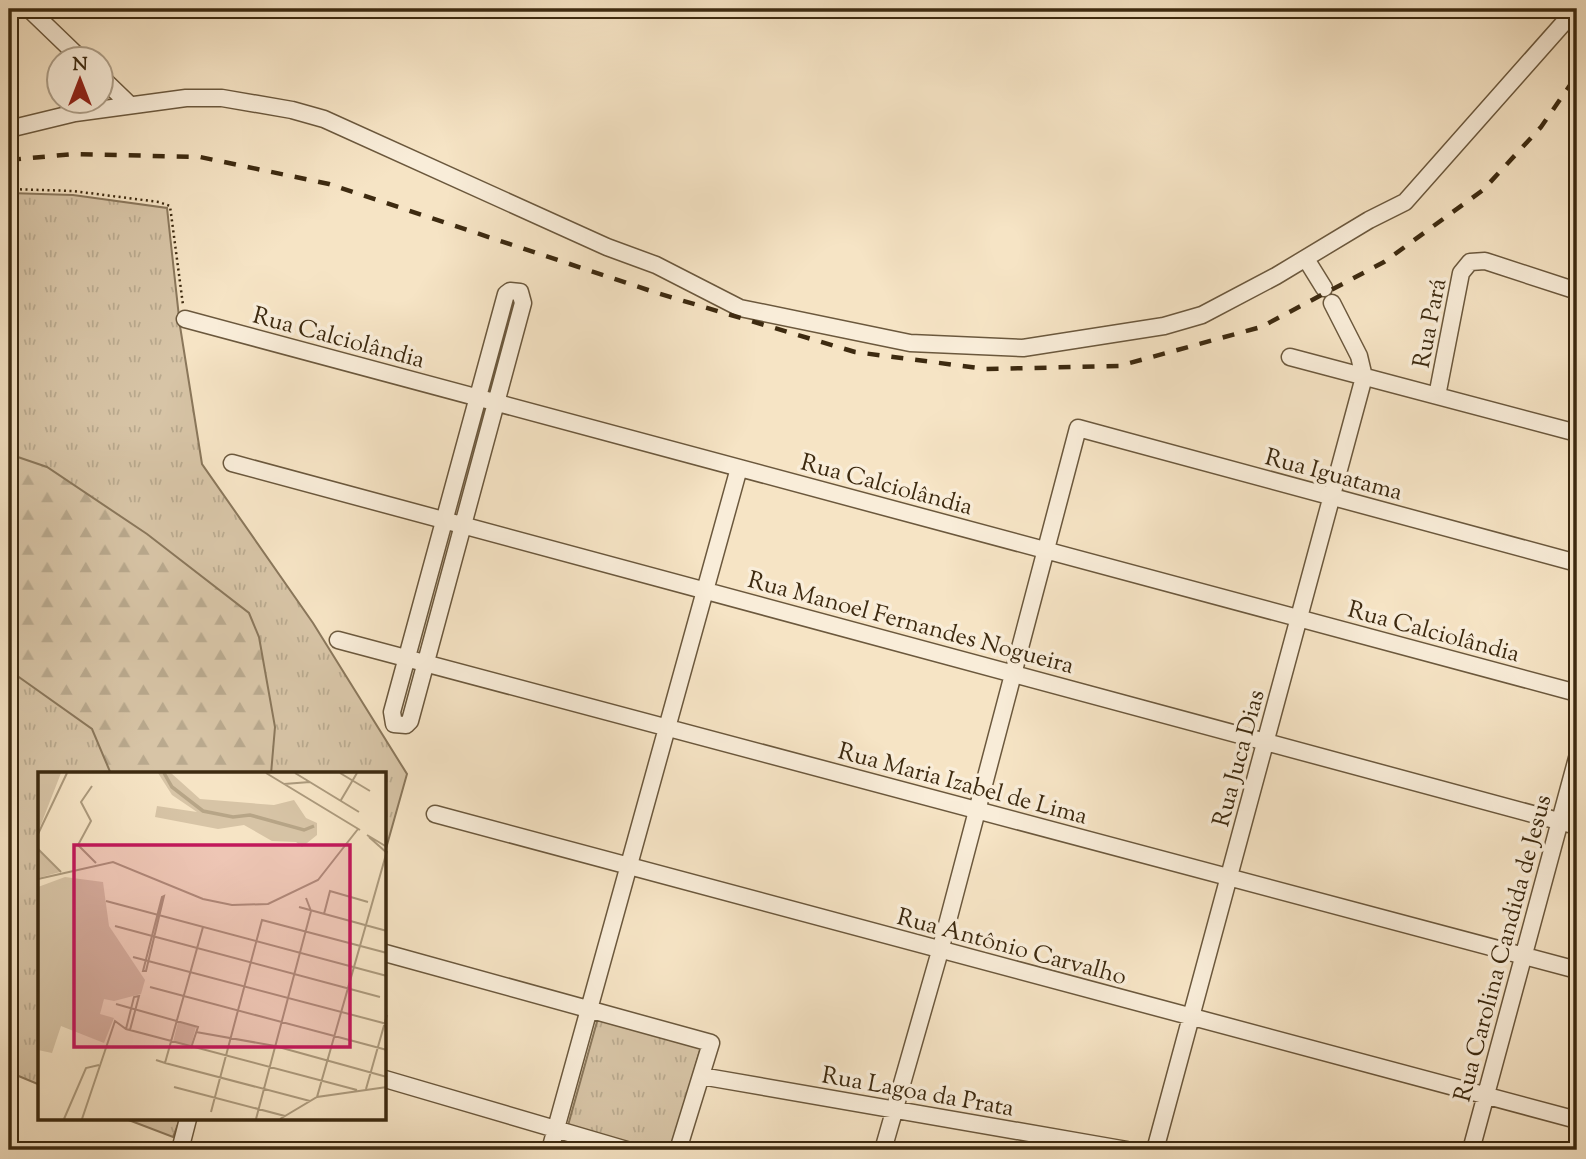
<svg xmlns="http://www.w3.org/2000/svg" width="1586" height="1159" viewBox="0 0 1586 1159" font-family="'Sorts Mill Goudy',serif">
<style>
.grass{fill:url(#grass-tufts);stroke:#8a775b;stroke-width:2}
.forest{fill:url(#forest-firs);stroke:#8a775b;stroke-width:2}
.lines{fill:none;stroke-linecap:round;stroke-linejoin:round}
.minor-casing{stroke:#6b583d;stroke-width:19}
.path{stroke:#3d2a10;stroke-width:2.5;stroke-dasharray:2 3.5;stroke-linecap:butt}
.minor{stroke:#f9edd9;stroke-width:16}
.rail{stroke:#3d2a10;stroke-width:4.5;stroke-dasharray:12 12;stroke-linecap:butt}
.labels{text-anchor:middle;stroke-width:7;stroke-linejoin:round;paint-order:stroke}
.street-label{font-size:24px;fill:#3d2a10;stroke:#f9edd9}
.inset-river{fill:none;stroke:#b7a587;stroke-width:3.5}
.inset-road{fill:none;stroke:#ac9a7d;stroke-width:2}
.view{fill:#c2185b;fill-opacity:0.15;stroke:#c2185b;stroke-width:3.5}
.inset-edge{fill:none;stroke:#3d2a10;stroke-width:3.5}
</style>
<defs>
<pattern id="grass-tufts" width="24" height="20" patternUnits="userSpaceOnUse" patternTransform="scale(1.75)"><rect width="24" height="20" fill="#d7c4a6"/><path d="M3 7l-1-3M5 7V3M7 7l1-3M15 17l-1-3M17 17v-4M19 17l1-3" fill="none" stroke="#b9a98e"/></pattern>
<pattern id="forest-firs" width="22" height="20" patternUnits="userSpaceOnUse" patternTransform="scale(1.75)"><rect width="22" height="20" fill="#d7c4a6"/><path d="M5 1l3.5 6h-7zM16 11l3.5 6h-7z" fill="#b9a98e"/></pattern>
</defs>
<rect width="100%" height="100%" fill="#f6e4c5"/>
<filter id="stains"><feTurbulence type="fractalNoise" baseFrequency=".00286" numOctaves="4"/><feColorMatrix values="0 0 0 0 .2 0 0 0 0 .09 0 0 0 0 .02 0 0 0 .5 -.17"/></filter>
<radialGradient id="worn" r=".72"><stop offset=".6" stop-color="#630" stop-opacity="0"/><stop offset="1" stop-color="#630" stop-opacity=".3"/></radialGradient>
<path class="grass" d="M9,193l64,2 94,13 13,118 22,138 111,159 94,151 -22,78v-78h-345v311l-31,-13z
M598,1018l103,29 -30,103h-27l-77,-21z
M126,1119h54l-7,18z"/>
<path class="forest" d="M9,454l38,13 100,67 102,79 10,24 16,90 -4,47h-160l-19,-45 -83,-59z"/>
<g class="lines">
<defs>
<path id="minor" d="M29,9l53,51
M102,78l28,27
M9,129l66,-16 111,-15h36l70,12 32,9 283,128 49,18 84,43 170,35 113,5 141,-22 38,-11 74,-39 93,-56 36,-18 171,-193
M1306,259l18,29
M510,291l10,1 3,11 -113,418 -4,4 -12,-1 -2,-12 114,-418z
M185,319l1392,374
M1290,357l287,76
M1437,396l24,-123 9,-11 15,-1 92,30
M232,463l1345,363
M338,640l1239,330
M435,814l1142,306
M385,953l326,90 -33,107
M701,1076l426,74
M385,1079l242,71
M180,1150l8,-31
M550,1150l189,-682
M883,1150l57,-199 138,-523 499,135
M1155,1150l209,-773 -5,-21 -27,-53
M1471,1150l106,-392"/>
</defs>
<use href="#minor" class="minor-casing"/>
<path class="path" d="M9,189l64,2 86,11 11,4 13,99"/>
<use href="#minor" class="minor"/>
<path class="rail" d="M9,160l64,-6 127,3 129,27 328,109 198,59 131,17 133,-3 142,-39 123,-65 99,-72 58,-63 36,-52"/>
</g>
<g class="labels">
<g class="street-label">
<text transform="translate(1429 323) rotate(-79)" y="8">Rua Pará</text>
<text transform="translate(339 337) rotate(15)" y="8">Rua Calciolândia</text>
<text transform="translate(1334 474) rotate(15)" y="8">Rua Iguatama</text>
<text transform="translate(887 484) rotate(15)" y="8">Rua Calciolândia</text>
<text transform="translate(911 622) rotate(15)" y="8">Rua Manoel Fernandes Nogueira</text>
<text transform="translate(1434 631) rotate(15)" y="8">Rua Calciolândia</text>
<text transform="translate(1238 758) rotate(-75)" y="8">Rua Juca Dias</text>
<text transform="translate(963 783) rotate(15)" y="8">Rua Maria Izabel de Lima</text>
<text transform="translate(1012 946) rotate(15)" y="8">Rua Antônio Carvalho</text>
<text transform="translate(1502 948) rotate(-75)" y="8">Rua Carolina Candida de Jesus</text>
<text transform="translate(918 1091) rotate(10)" y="8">Rua Lagoa da Prata</text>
</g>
</g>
<g transform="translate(38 772)">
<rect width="348" height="348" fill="#f6e4c5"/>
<path d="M0,1h23l-23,59zM0,78l22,22 -22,6zM27,105l38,5 6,44 36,54 -4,14 -27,7 -10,-2 -4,15 14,4 -10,25 -43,-17 -9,27 -14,-3v-163zM140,250l18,5 -5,19 -18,-4z" fill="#d7c4a6"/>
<path d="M120,1h13l29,26 74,6 20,-5 12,18 11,5v12l-15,12 -6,-5 -24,-1 -28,-16 -26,4 -63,-12 2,-11 40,6 -25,-17zM33,151l47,29 4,28 -11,11 -11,-1 -10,-18 -31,-30 4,-17z" fill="#d7c4a6"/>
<path class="inset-river" d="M126,1l8,14 31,24 30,6 17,-2 54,15 10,-4"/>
<path class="inset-road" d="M228,1l94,57M257,1l64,39M302,1l30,18M246,12l26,-2M54,14l-11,16 10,19 -13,24 18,18M303,28l16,-27M0,62l29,-61M329,63l20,12M331,65l18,16M0,77l23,23M0,107l75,-17 90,37 29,6 36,-1 50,-24 40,-51M126,124l-18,75h-3l19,-74zM68,129l281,75M261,135l88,24M286,142l6,-23 38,11M77,154l265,71M95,185l254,67M112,215l237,63M78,232l82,23 -7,21M88,257l8,-32 5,-1 -9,34M158,260l79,14 112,31M118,288l9,3 38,-136M127,291l145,38M136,315l111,29M328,317l21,-74M279,325l70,-246M173,340l51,-192 125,33M26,347l22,-51 13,-3M44,347l33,-98 11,8 231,61M218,347l55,-208 -5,-13M242,347l37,-22 70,-10"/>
<path class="view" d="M36,73h276v202h-276z"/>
<rect width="348" height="348" class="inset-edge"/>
</g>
<rect width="1586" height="1159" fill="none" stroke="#f6e4c5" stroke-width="35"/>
<rect x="10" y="10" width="1565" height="1138" fill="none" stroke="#3d2a10" stroke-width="3.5"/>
<rect x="18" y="18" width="1551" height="1124" fill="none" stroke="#3d2a10" stroke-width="2"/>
<g transform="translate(80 80)"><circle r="33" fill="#f9edd9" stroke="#ae9f89" stroke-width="2"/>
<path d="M0-5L12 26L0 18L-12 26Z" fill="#8f2418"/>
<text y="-10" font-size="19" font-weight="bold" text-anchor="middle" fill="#3d2a10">N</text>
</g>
<rect width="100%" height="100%" filter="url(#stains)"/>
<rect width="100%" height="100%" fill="url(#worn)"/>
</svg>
